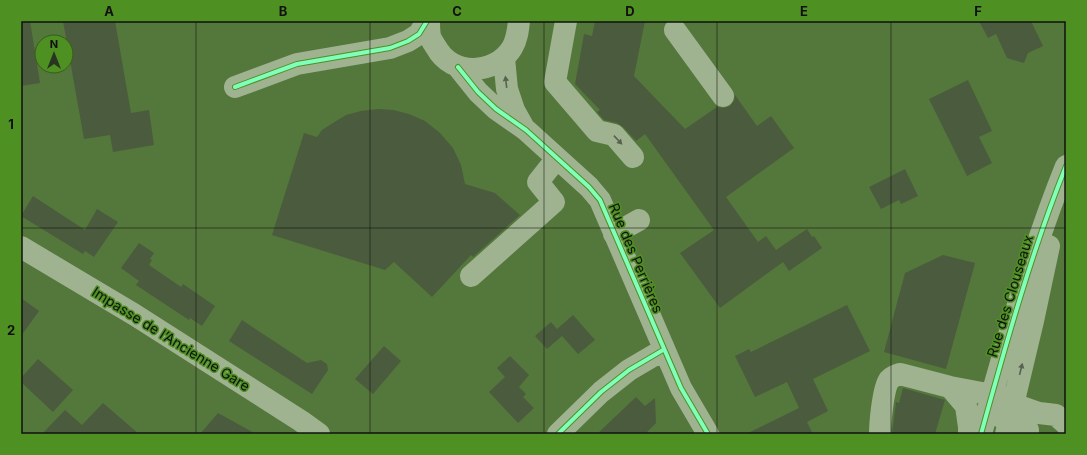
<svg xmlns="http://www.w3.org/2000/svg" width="1087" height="455" viewBox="0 0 1087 455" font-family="Inter,sans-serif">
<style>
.building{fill:#4a5c3d}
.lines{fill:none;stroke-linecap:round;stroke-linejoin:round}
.minor{stroke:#9fb390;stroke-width:22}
.cycleway-casing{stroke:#4f9022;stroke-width:6}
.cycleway{stroke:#80ffba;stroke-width:4}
.oneway{fill:#586250}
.grid{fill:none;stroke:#111;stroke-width:1;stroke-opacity:0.55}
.labels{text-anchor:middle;stroke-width:3;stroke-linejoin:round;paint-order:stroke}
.street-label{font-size:14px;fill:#111;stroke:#4f9022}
.neatline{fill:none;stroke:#111;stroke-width:1.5}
.grid-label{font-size:13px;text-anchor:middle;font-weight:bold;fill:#111}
</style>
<rect width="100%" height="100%" fill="#54773b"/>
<path class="building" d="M21,21h9l10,62 -19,3z
M63,21h52l16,92 18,-3 5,35 -41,7 -3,-17 -26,4z
M595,21h50l-11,55 51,53 32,-22 7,1 6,-2 4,-5 1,-6 22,31 14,-10 23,32 -68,49 32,45 8,-6 10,14 31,-21 5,8 2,-1 8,12 -33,23 -6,-9 -63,46 -40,-55 34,-23 -69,-96 -9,7 -13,-14 -6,-4 -13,-3 -7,-8 3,-2 -25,-26 9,-50 8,2z
M979,21h52l12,25 -15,7 -4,10 -17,-5 -11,-24 -8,4z
M968,80l24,51 -13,6 13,26 -25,13 -38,-77z
M378,109l15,1 16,4 16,7 15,12 13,15 8,17 4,19 30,9 25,22 -47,42 -2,-2 -39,42 -38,-35 -9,8 -113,-35 32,-102 13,4 5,-7 11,-7 13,-8 15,-4z
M905,169l13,27 -17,8 -2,-4 -18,9 -12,-22z
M33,196l52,34 12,-21 21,13 -24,35 -9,-6 -2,3 -62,-38z
M139,243l15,10 -4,6 2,1 -3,5 32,22 2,-3 32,22 -13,20 -12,-8 -1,2 -53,-35 3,-4 -18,-13z
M943,255l32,8 -29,106 -62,-17 21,-79z
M21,298l18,13 -18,25z
M847,305l23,46 -57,28 15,32 -21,11 6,12h-67l53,-26 -12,-26 -32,15 -20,-41 14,-7 2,3z
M573,315l22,25 -17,14 -16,-18 -15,13 -12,-13 16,-14 6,7z
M242,320l65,43 14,-3 6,4 1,6 -16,24 -83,-53z
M384,346l17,15 -28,33 -18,-15z
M510,356l19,19 -10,12 7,7 -3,3 11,11 -16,15 -29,-31 16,-15 -8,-9z
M38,359l35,31 -20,22 -32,-30v-4z
M903,388l42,12 -10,34h-43l4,-32 3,1z
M636,397l9,9 10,-8 1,25 -11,11h-48z
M103,403l36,31h-97l23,-24 17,15z
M218,413l38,21h-56z"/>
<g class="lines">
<path class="minor" d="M429,21c0,5 0,10 1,15 1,4 4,8 6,11 16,30 59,28 76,1 5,-8 6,-18 7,-27
M566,21l-11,61 42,49 17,4 19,22
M675,30l48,66
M504,58l3,31 7,21 10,18
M458,67l20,25 18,17 30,21 63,57 11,13 81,188 27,46
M235,87l62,-23 93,-16 18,-7 11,-7 8,-13
M614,234l25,-14
M21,247l114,68 166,106 18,13
M471,276l83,-74 -16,-20 19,-24
M950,387l16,19 3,21v7
M999,414l9,10 20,6
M558,434l43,-42 28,-22 34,-20
M880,434c0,-11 3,-45 9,-54 4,-4 7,-5 11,-6l50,13 53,10 19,10 17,6 17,2 10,9
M981,434c25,-90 50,-181 85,-268
M1006,434l27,-113 16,-75"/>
<defs>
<path id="cycleway" d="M458,67l20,25 18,17 30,21 63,57 11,13 81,188 27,46
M235,87l62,-23 93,-16 18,-7 11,-7 8,-13
M558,434l43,-42 28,-22 34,-20
M981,434c25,-90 50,-181 85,-268"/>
</defs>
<use href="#cycleway" class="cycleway-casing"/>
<use href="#cycleway" class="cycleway"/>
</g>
<defs><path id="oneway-solid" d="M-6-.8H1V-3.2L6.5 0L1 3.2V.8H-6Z"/></defs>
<g class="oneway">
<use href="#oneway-solid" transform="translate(506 82) rotate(-97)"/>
<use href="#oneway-solid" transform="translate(618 140) rotate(47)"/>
<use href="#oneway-solid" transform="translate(1021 369) rotate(-76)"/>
</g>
<path class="grid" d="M196,21v413M370,21v413M544,21v413M717,21v413M891,21v413M21,228h1045"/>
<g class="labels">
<g class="street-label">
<text transform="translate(636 258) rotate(67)" y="5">Rue des Perrières</text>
<text transform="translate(1010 296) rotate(-73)" y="5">Rue des Clouseaux</text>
<text transform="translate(171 339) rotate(32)" y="5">Impasse de l’Ancienne Gare</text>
</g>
</g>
<rect width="1087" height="455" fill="none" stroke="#4f9022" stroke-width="44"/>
<g transform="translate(54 54)"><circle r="19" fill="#4f9022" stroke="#365d1b"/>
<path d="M0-3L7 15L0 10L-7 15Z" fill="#283520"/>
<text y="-6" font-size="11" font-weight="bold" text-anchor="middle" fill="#111111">N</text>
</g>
<rect x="22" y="22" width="1043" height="411" class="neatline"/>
<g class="grid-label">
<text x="109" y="16">A</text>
<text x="283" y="16">B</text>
<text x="457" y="16">C</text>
<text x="630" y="16">D</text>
<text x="804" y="16">E</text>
<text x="978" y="16">F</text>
<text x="11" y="129">1</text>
<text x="11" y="335">2</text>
</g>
</svg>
